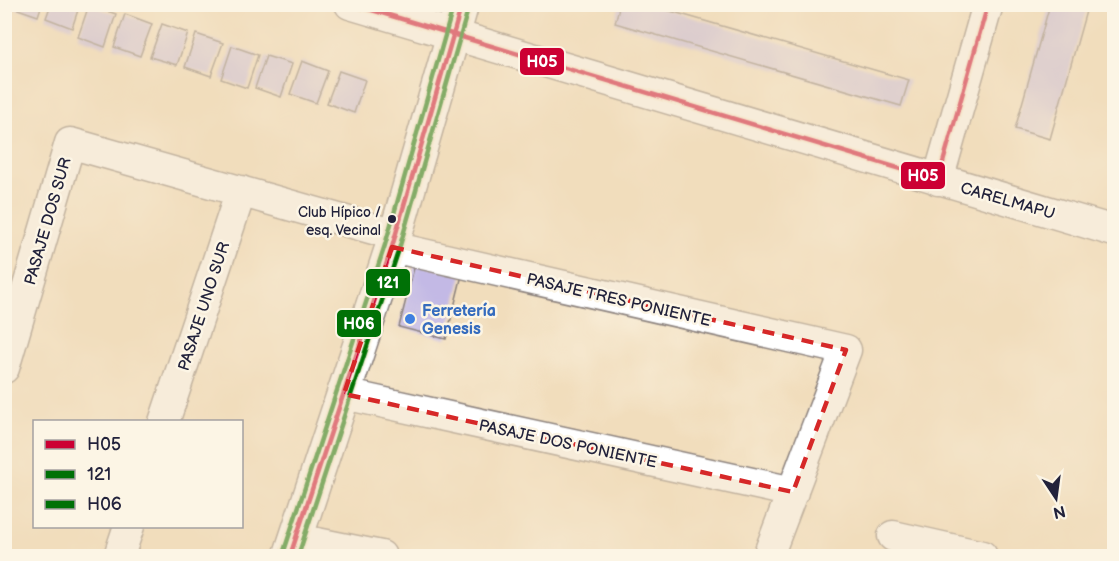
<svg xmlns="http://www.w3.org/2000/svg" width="1119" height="561" viewBox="0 0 1119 561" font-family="'Balsamiq Sans',sans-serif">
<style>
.building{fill:#c3b9e5}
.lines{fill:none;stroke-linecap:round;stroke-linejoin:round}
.street-casing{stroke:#8a807c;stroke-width:33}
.secondary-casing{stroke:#8a807c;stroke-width:36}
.street{stroke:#fff;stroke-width:30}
.secondary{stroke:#fff;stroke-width:33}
.bus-1-casing{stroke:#fcf5e5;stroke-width:9}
.bus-2-casing{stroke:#fcf5e5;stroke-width:9}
.bus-3-casing{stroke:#fcf5e5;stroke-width:9}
.bus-1{stroke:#c03;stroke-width:4.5}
.bus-2{stroke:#007106;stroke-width:4.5}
.bus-3{stroke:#007106;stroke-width:4.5}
.marked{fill:none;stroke:#d62828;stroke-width:4.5;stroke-dasharray:12 8;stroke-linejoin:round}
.bus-dot{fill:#22223b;stroke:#fcf5e5;stroke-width:2}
.shop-dot{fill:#3f7fe0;stroke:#fcf5e5;stroke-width:2}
.labels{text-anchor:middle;stroke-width:5;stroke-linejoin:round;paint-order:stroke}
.bus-label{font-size:14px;fill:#22223b;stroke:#fcf5e5;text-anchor:end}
.street-label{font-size:16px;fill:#22223b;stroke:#fcf5e5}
.shop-label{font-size:16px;font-weight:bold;fill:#366cbe;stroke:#fcf5e5;text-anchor:start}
.line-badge{stroke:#fcf5e5;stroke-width:2}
.badge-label{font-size:16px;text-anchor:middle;font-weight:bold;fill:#fff}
</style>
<rect width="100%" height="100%" fill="#fcf5e5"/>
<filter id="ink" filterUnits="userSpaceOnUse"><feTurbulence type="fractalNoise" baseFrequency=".0167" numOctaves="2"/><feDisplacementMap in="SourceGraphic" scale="12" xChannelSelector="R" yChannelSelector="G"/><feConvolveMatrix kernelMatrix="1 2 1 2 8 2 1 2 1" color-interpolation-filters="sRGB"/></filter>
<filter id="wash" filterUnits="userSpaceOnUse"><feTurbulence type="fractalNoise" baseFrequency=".008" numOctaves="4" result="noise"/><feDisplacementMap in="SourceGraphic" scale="24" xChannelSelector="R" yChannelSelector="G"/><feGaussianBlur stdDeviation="1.35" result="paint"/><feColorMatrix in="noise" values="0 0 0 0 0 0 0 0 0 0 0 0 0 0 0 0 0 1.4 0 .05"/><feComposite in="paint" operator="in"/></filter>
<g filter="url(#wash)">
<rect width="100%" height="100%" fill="#f1ddbc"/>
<g id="blocks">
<path class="building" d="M13,4h29l-4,12 -26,-9z
M51,4h29l-8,24 -26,-10z
M620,4h26l263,76 -8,26 -286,-83z
M1050,4h38l-38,135 -35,-10z
M89,5l27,9 -11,33 -27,-10z
M125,14l27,10 -12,32 -26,-9z
M162,24l26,9 -11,32 -27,-8z
M196,34l27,9 -12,33 -26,-9z
M232,46l26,9 -11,33 -26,-9z
M266,56l26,8 -11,33 -26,-9z
M302,61l26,10 -12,32 -26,-9z
M339,71l26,9 -11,33 -27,-10z
M415,264l47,11 -16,64 -47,-12z"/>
</g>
</g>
<g filter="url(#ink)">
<use href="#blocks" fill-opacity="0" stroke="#8a807c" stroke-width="1.5"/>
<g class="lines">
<defs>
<path id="street" d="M350,4l764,227
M938,180l50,-176
M392,247l454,103 -78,206
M4,368l66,-225 325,92
M344,394l449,98
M164,422l77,-231
M893,536l89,20
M297,539l84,17
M119,556l10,-30"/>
<path id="secondary" d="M290,556l102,-309 70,-243"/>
</defs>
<use href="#street" class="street-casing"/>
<use href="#secondary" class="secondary-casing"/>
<use href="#street" class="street"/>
<use href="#secondary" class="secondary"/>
<defs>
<path id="bus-1" d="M352,4l586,176 50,-176
M290,556l102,-309 70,-243"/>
<path id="bus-2" d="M298,556l101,-307 70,-243"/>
<path id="bus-3" d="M283,554l102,-309 69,-241"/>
</defs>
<use href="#bus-1" class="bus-1-casing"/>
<use href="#bus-2" class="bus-2-casing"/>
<use href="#bus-3" class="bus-3-casing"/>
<use href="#bus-1" class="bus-1"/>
<use href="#bus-2" class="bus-2"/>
<use href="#bus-3" class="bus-3"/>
</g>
</g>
<path d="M0 0H1119V561H0ZM392,247l454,103 -53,142 -449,-98z" fill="#f1ddbc" fill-opacity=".55" fill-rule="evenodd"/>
<path class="marked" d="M392,247l454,103 -53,142 -449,-98z"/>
<circle class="bus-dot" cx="392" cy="219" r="5"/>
<circle class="shop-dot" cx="410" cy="319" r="6"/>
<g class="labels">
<g class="bus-label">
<text x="381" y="217">Club Hípico /<tspan x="381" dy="18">esq. Vecinal</tspan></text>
</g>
<g class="street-label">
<text transform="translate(1008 200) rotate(16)" y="6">CARELMAPU</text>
<text transform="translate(47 221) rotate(-74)" y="6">PASAJE DOS SUR</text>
<text transform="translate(619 299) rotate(13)" y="6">PASAJE TRES PONIENTE</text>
<text transform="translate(203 306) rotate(-72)" y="6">PASAJE UNO SUR</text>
<text transform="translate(568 443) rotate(12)" y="6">PASAJE DOS PONIENTE</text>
</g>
<g class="shop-label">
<text x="422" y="316">Ferretería<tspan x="422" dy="18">Genesis</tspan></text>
</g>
</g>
<g class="line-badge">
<rect x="519" y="47" width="46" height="29" rx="6" fill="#c03"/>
<rect x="900" y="161" width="46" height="29" rx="6" fill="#c03"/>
<rect x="365" y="268" width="46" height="29" rx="6" fill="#007106"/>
<rect x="336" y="309" width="46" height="29" rx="6" fill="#007106"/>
</g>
<g class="badge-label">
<text x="542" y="67">H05</text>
<text x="923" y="181">H05</text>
<text x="388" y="288">121</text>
<text x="359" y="329">H06</text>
</g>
<rect width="1119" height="561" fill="none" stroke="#fcf5e5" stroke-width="24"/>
<rect x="33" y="420" width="210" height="108" fill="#fcf5e5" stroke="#a5a1a1" stroke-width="1.5"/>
<rect x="45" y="440" width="30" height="9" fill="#cc0033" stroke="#a5a1a1" stroke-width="1.5"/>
<text x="87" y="450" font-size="18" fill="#22223b">H05</text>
<rect x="45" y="470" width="30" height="9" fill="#007106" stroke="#a5a1a1" stroke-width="1.5"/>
<text x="87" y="480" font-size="18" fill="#22223b">121</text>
<rect x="45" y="500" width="30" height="9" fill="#007106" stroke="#a5a1a1" stroke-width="1.5"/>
<text x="87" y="510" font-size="18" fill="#22223b">H06</text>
<g transform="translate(1056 498) rotate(167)" stroke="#fcf5e5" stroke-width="4.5" paint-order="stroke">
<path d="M0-4.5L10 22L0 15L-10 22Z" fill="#22223b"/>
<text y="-9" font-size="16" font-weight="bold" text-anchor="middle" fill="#22223b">N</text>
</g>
</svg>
